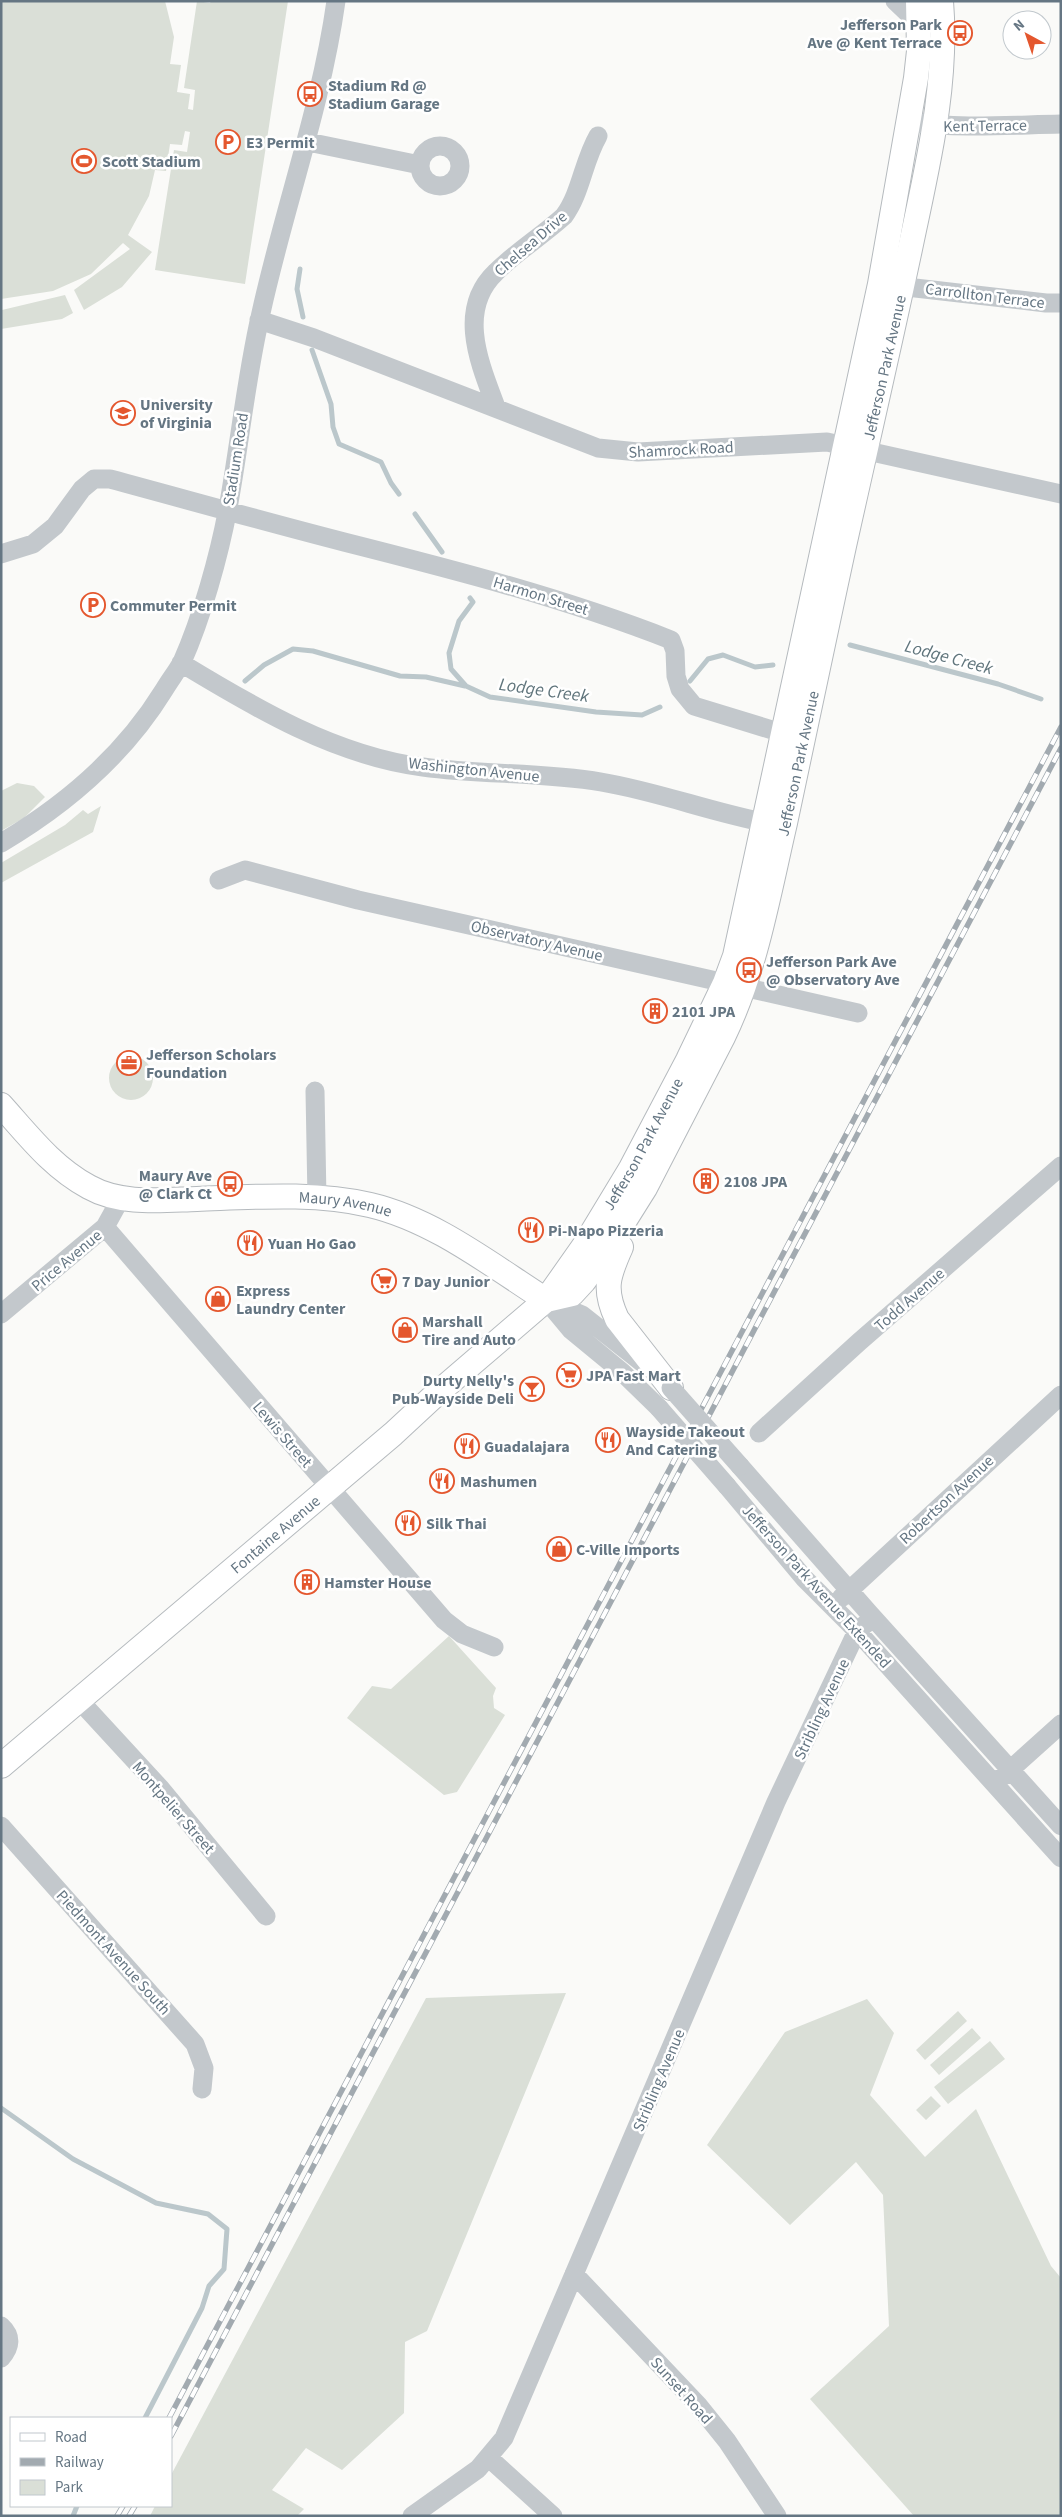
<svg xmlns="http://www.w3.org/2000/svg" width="1062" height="2517" viewBox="0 0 1062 2517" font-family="'Source Sans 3',sans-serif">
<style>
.green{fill:#dadfd7}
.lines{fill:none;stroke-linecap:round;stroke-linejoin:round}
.stream{stroke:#bbc7cb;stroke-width:5}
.major-casing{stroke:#b5babe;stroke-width:26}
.minor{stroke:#c3c8cc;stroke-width:19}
.major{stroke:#fff;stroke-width:24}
.rail-casing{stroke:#a2aab0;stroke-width:5.5}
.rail{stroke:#fff;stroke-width:4;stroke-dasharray:11;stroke-linecap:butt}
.minor-bridge{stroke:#c3c8cc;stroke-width:19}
.labels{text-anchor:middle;stroke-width:5;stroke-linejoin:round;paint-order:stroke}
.poi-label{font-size:16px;font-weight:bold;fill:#657683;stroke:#fff;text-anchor:start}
.street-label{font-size:16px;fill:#657683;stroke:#fff}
.water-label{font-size:18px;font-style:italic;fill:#60757c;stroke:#fff}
</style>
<rect width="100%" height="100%" fill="#fafaf8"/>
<path class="green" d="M1,1h164l9,36 -4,27 11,1 -4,27 13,2 -2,15 5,1 2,-20 -11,-2 13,-87 13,2 1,-2h77l-43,283 -90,-14 19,-120 13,2 3,-20 -5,-1 -3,14 -12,-1 -4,27 -11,-1 -6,26 -21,39 24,17 -30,35 -38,23 -10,-20 56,-41 -7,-6 -32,31 -38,17 -52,8z
M65,295l8,18 -11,6 -61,10v-23l1,4z
M17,783l17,3 11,11 -21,21 -23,13v-40z
M101,806l-8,26 -92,51v-20l64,-38 18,-15 5,4z
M109 1078a22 22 0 1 1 44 0a22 22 0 1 1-44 0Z
M449,1636l47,52 -3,8 1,12 11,7 -48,77 -13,3 -97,-77 25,-32 19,3z
M566,1993l-139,338 -22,11 -1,71 -62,57 -36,-22 -34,42 32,19 -7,7h-147l5,-10h16v-31l255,-477z
M867,1999l27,34 -24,62 55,62 51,-48 75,157 10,12v238h-147l-104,-117 79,-73 -6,-131 -27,-33 -66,63 -83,-80 78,-113z
M958,2011l9,10 -42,39 -9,-10z
M972,2028l9,10 -42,37 -9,-10z
M990,2041l15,18 -57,45 -14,-17z
M931,2096l10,10 -15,14 -10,-10z"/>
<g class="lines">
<path class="stream" d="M300,269l-3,20 6,28
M312,350l19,54 2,23 6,17 42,18 10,21 8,11
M415,514l27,38
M470,598l3,4 -14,19 -10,32 2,16 15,17 24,11 106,15 46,3 18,-8
M850,645l148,39 43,15
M245,681l19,-16 29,-16 20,2 87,25 26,1 39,9
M690,681l18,-22 15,-4 32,12 18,-2
M1,2108l72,51 83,44 52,11 19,15 -3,40 -15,17 -7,22 -57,110
M73,2516l4,-10"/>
<defs>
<g id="major">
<path id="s1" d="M1,1105c27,30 51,62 88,82 32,18 73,13 108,12 56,-2 118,-7 173,6 64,15 121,60 176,95"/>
<path d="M621,1247c-13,29 -18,42 -4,72l54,69"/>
<path id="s2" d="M546,1300l26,-6 12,-13 19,-26 42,-67 78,-151c33,-68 45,-141 62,-214 20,-93 39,-185 59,-277 22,-99 45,-198 66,-297 17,-82 38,-163 31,-248"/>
<path id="s3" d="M1,1766l392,-332 41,-38 112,-96 38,-54 46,-76 58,-110 37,-77 10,-27 145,-672 36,-206 3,-27 -1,-50"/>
</g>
</defs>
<use href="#major" class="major-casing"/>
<path class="minor" d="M895,1l23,22
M910,122c50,7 100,3 151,2
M308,142l112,23
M420 166a20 20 0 1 1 40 0a20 20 0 1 1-40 0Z
M889,285l157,18h15
M259,320l55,18 284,110 40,4 189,-10 234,52
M496,407c-16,-43 -40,-97 0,-135 20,-20 46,-36 68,-56 17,-23 19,-54 34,-80
M1,554l32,-10 22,-18 27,-37 12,-10h16c78,21 156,43 234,63 111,28 220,56 327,98l4,11 1,25 4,13 14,17 101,31
M181,663c74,45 155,93 242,104 59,8 119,5 178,15 60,10 117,33 177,43
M1,843c66,-39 123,-88 163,-153 6,-10 13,-19 18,-28 20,-45 37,-106 46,-154 12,-65 18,-131 33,-195 23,-105 60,-205 75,-312
M219,880l26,-10 113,30 500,113
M315,1091l2,108
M105,1227l339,393 18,14 32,13
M546,1300l25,30 51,42 37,36
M549,1301l33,14 62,49
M1,1314l104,-87 16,-29
M759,1433l100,-91 202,-176
M740,1466l129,147 192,213
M727,1486l77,92 53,53 204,227
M841,1598l220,-203
M79,1700l82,89 105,127
M1001,1778l60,-54
M1,1826l194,218 9,24 -2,21
M574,2274l124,131 29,36 50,75
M1,2326c11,10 10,21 0,32
M489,2458l64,58
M412,2516l66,-47 26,-31 272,-636 81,-171 16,-13"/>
<use href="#major" class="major"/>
<defs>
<path id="rail" d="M169,2418l892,-1691
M171,2436l890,-1688
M117,2516l6,-10
M129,2516l6,-10"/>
</defs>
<use href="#rail" class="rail-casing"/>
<use href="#rail" class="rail"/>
<path class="minor-bridge" d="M671,1388l69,78
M659,1408l68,78"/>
</g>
<defs>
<symbol id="bus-ring" viewBox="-11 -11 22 22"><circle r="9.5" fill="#fff" stroke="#e4572e" stroke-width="1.5"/><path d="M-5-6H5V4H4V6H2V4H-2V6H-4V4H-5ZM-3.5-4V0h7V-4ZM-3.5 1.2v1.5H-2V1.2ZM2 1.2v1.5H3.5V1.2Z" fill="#e4572e"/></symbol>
<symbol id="parking-ring" viewBox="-11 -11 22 22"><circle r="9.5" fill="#fff" stroke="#e4572e" stroke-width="1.5"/><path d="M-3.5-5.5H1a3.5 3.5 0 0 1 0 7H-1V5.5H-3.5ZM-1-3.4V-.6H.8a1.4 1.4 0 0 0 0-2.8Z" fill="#e4572e"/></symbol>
<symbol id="stadium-ring" viewBox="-11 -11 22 22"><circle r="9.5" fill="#fff" stroke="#e4572e" stroke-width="1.5"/><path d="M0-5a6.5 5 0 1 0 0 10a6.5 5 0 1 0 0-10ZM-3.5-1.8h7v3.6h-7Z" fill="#e4572e"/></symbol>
<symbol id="university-ring" viewBox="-11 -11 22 22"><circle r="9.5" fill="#fff" stroke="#e4572e" stroke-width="1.5"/><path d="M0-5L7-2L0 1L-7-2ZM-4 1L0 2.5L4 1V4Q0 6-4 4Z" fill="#e4572e"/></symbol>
<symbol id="building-ring" viewBox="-11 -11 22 22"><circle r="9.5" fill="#fff" stroke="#e4572e" stroke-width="1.5"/><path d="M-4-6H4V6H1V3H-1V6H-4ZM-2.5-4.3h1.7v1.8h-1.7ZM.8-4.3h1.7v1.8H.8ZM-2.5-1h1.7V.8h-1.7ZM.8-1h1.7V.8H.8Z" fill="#e4572e"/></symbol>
<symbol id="office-ring" viewBox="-11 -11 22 22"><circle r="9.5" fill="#fff" stroke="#e4572e" stroke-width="1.5"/><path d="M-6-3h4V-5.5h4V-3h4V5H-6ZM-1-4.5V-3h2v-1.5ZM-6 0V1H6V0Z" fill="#e4572e"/></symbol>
<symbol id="restaurant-ring" viewBox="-11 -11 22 22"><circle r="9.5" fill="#fff" stroke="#e4572e" stroke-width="1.5"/><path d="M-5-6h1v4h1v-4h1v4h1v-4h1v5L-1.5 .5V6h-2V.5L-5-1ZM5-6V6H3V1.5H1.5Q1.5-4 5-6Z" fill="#e4572e"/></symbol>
<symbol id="supermarket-ring" viewBox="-11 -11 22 22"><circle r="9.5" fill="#fff" stroke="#e4572e" stroke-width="1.5"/><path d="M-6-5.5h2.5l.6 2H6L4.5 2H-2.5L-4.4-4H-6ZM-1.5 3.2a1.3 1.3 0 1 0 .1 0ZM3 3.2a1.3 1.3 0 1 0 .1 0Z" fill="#e4572e"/></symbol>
<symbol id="shop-ring" viewBox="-11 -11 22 22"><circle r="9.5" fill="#fff" stroke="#e4572e" stroke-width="1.5"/><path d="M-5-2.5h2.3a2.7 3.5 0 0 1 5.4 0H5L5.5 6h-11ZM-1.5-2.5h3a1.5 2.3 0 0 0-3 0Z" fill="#e4572e"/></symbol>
<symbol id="bar-ring" viewBox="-11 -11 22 22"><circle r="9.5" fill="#fff" stroke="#e4572e" stroke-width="1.5"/><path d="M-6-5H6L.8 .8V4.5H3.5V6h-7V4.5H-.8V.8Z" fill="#e4572e"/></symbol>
</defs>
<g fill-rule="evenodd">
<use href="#bus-ring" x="946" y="19" width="28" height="28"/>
<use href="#bus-ring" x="296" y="80" width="28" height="28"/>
<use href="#parking-ring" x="214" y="128" width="28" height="28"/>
<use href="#stadium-ring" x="70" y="147" width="28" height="28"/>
<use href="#university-ring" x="109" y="399" width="28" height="28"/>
<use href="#parking-ring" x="79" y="591" width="28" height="28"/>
<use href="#bus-ring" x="735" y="956" width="28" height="28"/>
<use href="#building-ring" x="641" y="997" width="28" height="28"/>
<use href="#office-ring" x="115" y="1049" width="28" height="28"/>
<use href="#building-ring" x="692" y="1167" width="28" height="28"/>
<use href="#bus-ring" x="216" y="1170" width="28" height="28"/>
<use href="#restaurant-ring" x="517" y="1216" width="28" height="28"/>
<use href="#restaurant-ring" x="236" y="1229" width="28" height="28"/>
<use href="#supermarket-ring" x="370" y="1267" width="28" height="28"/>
<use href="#shop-ring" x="204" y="1285" width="28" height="28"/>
<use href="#shop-ring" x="391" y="1316" width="28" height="28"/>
<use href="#supermarket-ring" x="555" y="1361" width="28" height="28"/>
<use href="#bar-ring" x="518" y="1375" width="28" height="28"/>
<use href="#restaurant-ring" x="594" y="1426" width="28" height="28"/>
<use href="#restaurant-ring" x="453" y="1432" width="28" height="28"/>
<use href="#restaurant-ring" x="428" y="1467" width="28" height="28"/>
<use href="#restaurant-ring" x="394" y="1509" width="28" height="28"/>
<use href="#shop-ring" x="545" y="1535" width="28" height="28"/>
<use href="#building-ring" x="293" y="1568" width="28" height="28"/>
</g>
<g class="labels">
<g class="poi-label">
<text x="942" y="30" text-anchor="end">Jefferson Park<tspan x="942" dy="18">Ave @ Kent Terrace</tspan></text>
<text x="328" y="91">Stadium Rd @<tspan x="328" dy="18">Stadium Garage</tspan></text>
<text x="246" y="148">E3 Permit</text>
<text x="102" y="167">Scott Stadium</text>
<text x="140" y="410">University<tspan x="140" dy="18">of Virginia</tspan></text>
<text x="110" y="611">Commuter Permit</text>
<text x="766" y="967">Jefferson Park Ave<tspan x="766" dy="18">@ Observatory Ave</tspan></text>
<text x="672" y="1017">2101 JPA</text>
<text x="146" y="1060">Jefferson Scholars<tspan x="146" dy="18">Foundation</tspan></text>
<text x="212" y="1181" text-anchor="end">Maury Ave<tspan x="212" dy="18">@ Clark Ct</tspan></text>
<text x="724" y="1187">2108 JPA</text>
<text x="548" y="1236">Pi-Napo Pizzeria</text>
<text x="268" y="1249">Yuan Ho Gao</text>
<text x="402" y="1287">7 Day Junior</text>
<text x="236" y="1296">Express<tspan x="236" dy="18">Laundry Center</tspan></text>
<text x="422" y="1327">Marshall<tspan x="422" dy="18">Tire and Auto</tspan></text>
<text x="586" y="1381">JPA Fast Mart</text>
<text x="514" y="1386" text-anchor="end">Durty Nelly's<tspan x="514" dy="18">Pub-Wayside Deli</tspan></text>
<text x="626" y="1437">Wayside Takeout<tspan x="626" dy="18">And Catering</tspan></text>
<text x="484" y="1452">Guadalajara</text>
<text x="460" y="1487">Mashumen</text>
<text x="426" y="1529">Silk Thai</text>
<text x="576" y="1555">C-Ville Imports</text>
<text x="324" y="1588">Hamster House</text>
</g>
<g class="street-label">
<text transform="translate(985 125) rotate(-1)" y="6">Kent Terrace</text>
<text transform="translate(530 243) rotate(-41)" y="6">Chelsea Drive</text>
<text transform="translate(985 295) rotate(7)" y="6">Carrollton Terrace</text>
<text dy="6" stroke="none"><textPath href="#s2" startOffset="1015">Jefferson Park Avenue</textPath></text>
<text transform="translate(681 449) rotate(-3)" y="6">Shamrock Road</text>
<text transform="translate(235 459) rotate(-81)" y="6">Stadium Road</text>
<text transform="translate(541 595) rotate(17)" y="6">Harmon Street</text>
<text dy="6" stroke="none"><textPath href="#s2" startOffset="610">Jefferson Park Avenue</textPath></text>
<text transform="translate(474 769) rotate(6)" y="6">Washington Avenue</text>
<text transform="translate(537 940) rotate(13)" y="6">Observatory Avenue</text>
<text dy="6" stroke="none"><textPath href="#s3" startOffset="901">Jefferson Park Avenue</textPath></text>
<text dy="6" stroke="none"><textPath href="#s1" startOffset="380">Maury Avenue</textPath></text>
<text transform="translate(66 1260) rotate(-40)" y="6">Price Avenue</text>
<text transform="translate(909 1299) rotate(-41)" y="6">Todd Avenue</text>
<text transform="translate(283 1434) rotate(49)" y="6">Lewis Street</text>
<text transform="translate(946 1499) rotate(-43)" y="6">Robertson Avenue</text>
<text dy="6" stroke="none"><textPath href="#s3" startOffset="359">Fontaine Avenue</textPath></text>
<text transform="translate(817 1586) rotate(48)" y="6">Jefferson Park Avenue Extended</text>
<text transform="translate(821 1709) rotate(-65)" y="6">Stribling Avenue</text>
<text transform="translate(174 1807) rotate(49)" y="6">Montpelier Street</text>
<text transform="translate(114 1952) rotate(48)" y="6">Piedmont Avenue South</text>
<text transform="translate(658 2080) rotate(-67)" y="6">Stribling Avenue</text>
<text transform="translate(682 2390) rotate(48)" y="6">Sunset Road</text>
</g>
<g class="water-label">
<text transform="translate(949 657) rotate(15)" y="6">Lodge Creek</text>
<text transform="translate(544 690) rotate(8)" y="6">Lodge Creek</text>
</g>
</g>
<rect width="1062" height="2517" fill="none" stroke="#657683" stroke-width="5"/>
<rect x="10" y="2417" width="162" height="90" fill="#ffffff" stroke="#c1c8cd"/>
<rect x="20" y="2433" width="25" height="8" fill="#ffffff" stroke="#c1c8cd"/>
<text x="55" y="2442" font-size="15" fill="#657683">Road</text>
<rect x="20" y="2458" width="25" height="8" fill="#a2aab0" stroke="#c1c8cd"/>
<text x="55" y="2467" font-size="15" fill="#657683">Railway</text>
<rect x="20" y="2480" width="25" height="15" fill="#dadfd7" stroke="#c1c8cd"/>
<text x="55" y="2492" font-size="15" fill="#657683">Park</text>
<g transform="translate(1027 35) rotate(320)"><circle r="24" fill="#ffffff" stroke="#c1c8cd"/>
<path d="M0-4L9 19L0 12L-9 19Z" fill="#e4572e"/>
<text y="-8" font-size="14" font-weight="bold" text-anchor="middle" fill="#657683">N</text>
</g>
</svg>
